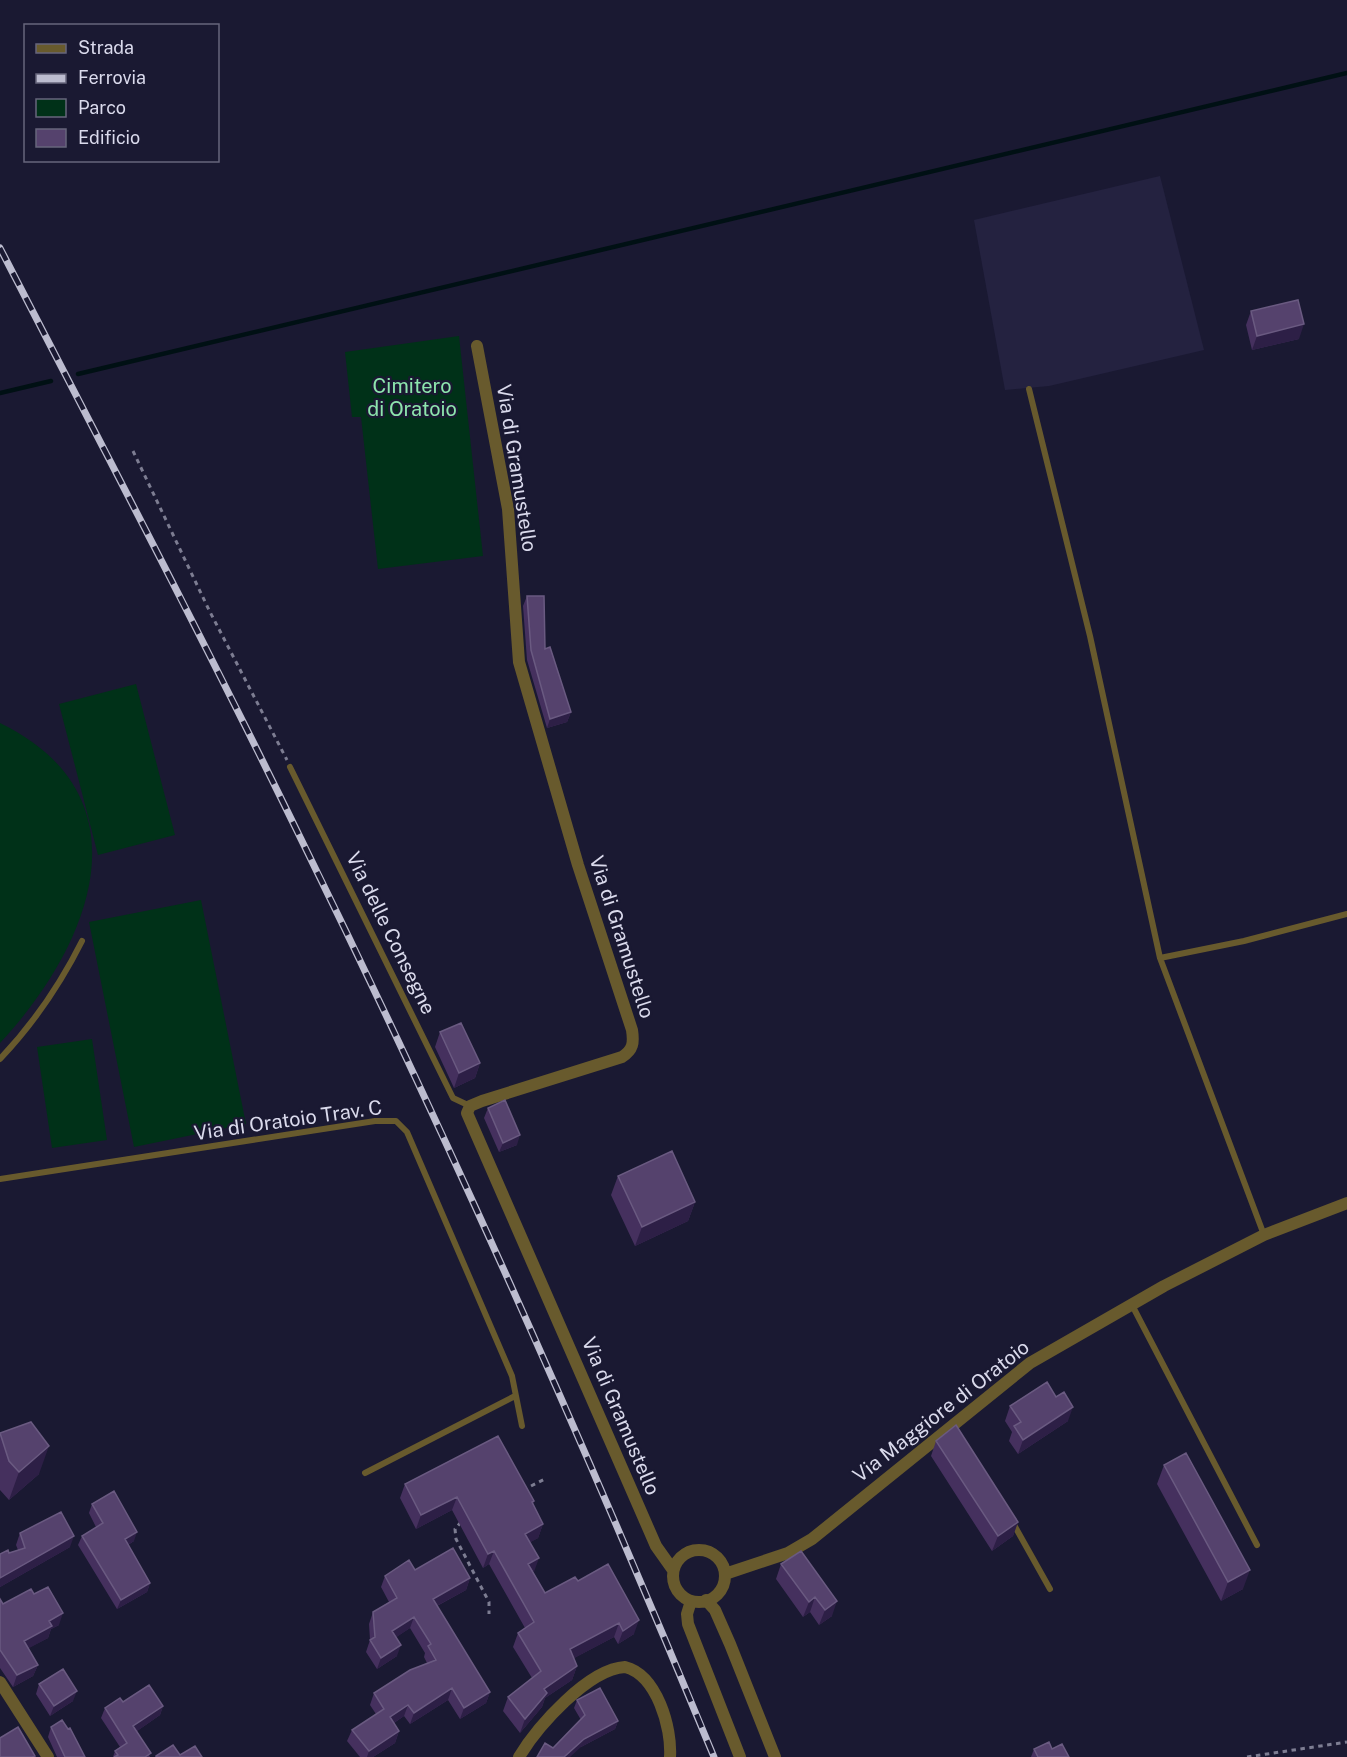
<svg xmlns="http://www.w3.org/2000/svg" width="1347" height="1757" viewBox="0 0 1347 1757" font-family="'Public Sans',sans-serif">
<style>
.built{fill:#242240}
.green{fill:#003118}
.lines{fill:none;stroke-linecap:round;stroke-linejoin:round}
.stream{stroke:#001014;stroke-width:4.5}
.path{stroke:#7d7d92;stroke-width:3;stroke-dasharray:4.5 4.5;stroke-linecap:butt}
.lane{stroke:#685a2d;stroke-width:6}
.street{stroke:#685a2d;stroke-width:12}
.rail-casing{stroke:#bcbccf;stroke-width:7}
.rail{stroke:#1a1932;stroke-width:4.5;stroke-dasharray:14;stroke-linecap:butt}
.wall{fill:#45305e}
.shaded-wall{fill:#2d1f46}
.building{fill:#55426d;stroke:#6a5a81;stroke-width:1.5}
.labels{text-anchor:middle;stroke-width:4.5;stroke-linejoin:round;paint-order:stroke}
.park-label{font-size:20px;fill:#8de5ad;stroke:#1a1932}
.street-label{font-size:20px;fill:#dadaec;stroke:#1a1932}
</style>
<rect width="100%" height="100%" fill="#1a1932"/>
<path class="built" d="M1160,176l44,174 -155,36 -44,4 -31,-170z"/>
<path class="green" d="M459,336l24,220 -105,13 -17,-152h-9l-7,-65z
M136,684l39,151 -77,20 -39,-151z
M0,723c152,74 90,224 0,320z
M201,900l45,224 -112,23 -45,-225z
M92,1039l15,101 -55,8 -15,-101z"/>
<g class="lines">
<path class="stream" d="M78,374l1269,-301
M0,393l51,-12"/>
<path class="path" d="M133,451l76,159 78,150
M523,1490l22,-11
M461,1522l-6,7 1,10 33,63v12
M1247,1757l100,-15"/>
<path class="lane" d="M1029,389l61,247 70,322 104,277
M290,767l163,331 17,8
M1160,958l84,-17 103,-27
M0,1059c34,-36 60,-74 82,-118
M0,1179l375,-58h21l11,11 105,244 10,50
M1132,1305l125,240
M365,1473l150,-77
M1013,1523l37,66"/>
<path class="street" d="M477,346l31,163 11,153 59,203 54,165c2,13 1,20 -10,27l-140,44 -12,5 -3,7 189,433 17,24
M673 1576a26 26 0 1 1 52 0a26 26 0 1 1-52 0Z
M725,1574l63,-21 24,-14 218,-176 134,-77 100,-51 83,-32
M706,1600l9,10 15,34 45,113
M691,1601l-4,13 1,10 52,133
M0,1682l48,75
M519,1757c18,-30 69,-88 106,-90 32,8 47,61 45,90"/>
<defs>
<path id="rail" d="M0,248c101,196 204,392 301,591 148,301 285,608 413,918"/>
</defs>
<use href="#rail" class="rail-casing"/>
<use href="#rail" class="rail"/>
</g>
<path class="wall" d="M1251,311l48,28 -47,11 -6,-25z
M527,596l18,53 26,63 -4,10 -20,6 -20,-68 -4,-54z
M440,1032l40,31 -5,15 -21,10 -19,-41z
M488,1108l29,37 -18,7 -15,-34z
M618,1176l77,26 -7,19 -53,25 -24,-51z
M1010,1406l58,15 -50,33 -9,-13 3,-9 -7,-11z
M0,1433l39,41 -30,26 -9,-10z
M936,1441l82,81 -5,14 -21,15 -61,-95z
M1164,1465l79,124 -22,12 -64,-117z
M405,1484l129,17 -1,3 10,20 -5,14 -8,4 3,30 12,21 33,-12 56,53 -16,10 -4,-7 -40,21 3,8 -5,14 -27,18 -3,9 -22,26 -17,-22 5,-14 24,-19 -19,-31 5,-14 7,-5 -36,-64 -6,4 -31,-58 -36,19 -16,-31z
M92,1504l42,37 -6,4 22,38 -3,9 -30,17 -39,-64 4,-9 14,-9 -7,-14z
M20,1533l50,14 -70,40v-33l9,-1 9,-3 -2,-5z
M801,1551l31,65 -13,9 -9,-13 -7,5 -27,-38 5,-15z
M415,1570l55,8 -4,12 -29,16 53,86 -4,11 -26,16 -12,-19 -38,24 -6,-8 -10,7 5,8 -4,12 -22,14h-13l-13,-16 5,-11 24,-16 -6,-9 4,-12 53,-30 -3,-6 1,-4 -15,-25 -14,9 1,19 -20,13 -11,-17 4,-12 -1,-16 4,-12 16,-10 -8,-15 4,-11z
M34,1594l25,31 -8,4 -3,9 -20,10 10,17 -5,11 -20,11 -13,-19v-69l3,5z
M39,1684l34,17 -23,15 -14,-22z
M577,1700l41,21 -3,8 -34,18 -28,1 28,-28 -7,-12z
M123,1702l40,4 -3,9 -23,16 13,26h-37l2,-6 5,-4 -19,-29 4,-10z
M51,1727l34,30h-28l-9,-20z
M1034,1749h18l17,8h-38z"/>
<path class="shaded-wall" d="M1304,324l-5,15 -47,11 5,-14z
M571,712l-4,10 -20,6 3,-9z
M480,1063l-5,15 -21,10 5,-15z
M520,1135l-3,10 -18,7 4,-9z
M695,1202l-7,19 -53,25 7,-19z
M1073,1407l-5,14 -50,33 5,-14z
M49,1446l-10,28 -30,26 10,-28z
M457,1497l-5,13 -36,19 5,-14z
M1018,1522l-5,14 -21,15 6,-15z
M543,1524l-5,14 -18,10 5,-14z
M137,1532l-3,9 -13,8 4,-10z
M74,1536l-4,11 -70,40v-9z
M494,1551l-5,13 -6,4 5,-14z
M539,1558l-5,14 -6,-8z
M1250,1570l-7,19 -22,12 7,-19z
M470,1578l-4,12 -37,20 4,-11z
M150,1583l-3,9 -30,17 4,-9z
M815,1597l-5,15 -7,5 6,-15z
M837,1601l-5,15 -13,9 6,-15z
M63,1613l-4,12 -8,4 -3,9 -28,15 4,-12 25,-20z
M414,1617l-4,11 -22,15 4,-12z
M639,1620l-5,14 -16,10 5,-13z
M619,1623l-5,14 -49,26 5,-14z
M401,1645l-4,11 -20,13 4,-11z
M38,1665l-5,11 -20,11 4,-12z
M577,1666l-5,14 -27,18 -3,9 -22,26 5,-14 19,-30z
M452,1688l-4,12 -38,24 4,-11z
M77,1691l-4,10 -23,15 4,-10z
M490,1692l-4,11 -26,16 4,-11z
M408,1705l-4,11 -18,12 4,-11z
M163,1706l-3,9 -30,21 3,-10z
M618,1721l-3,8 -34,18 -11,10h-6l20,-18z
M399,1731l-4,12 -22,14h-6l2,-6z"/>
<path class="building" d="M1298,300l6,24 -47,12 -6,-25z
M527,596h17l1,53 5,-2 21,65 -21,7 -19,-69z
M461,1023l19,40 -21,10 -19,-41z
M505,1100l15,35 -17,8 -15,-35z
M672,1151l23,51 -53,25 -24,-51z
M1047,1382l9,15 8,-5 9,15 -50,33 -9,-14 7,-4 -11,-16z
M31,1422l18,24 -30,26 -10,-11 -9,-28z
M956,1425l62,97 -20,14 -62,-95z
M498,1436l36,65 -2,1 11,22 -18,10 14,24 -11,6 17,29 30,-16 3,4 30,-17 31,56 -16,11 -4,-8 -49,26 7,17 -33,23 3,4 -22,26 -17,-22 33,-26 -23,-38 16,-11 -40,-71 -6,3 -31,-57 -36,18 -16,-31z
M1186,1453l64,117 -22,12 -64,-117z
M114,1491l23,41 -12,7 25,44 -29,17 -39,-64 21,-13 -11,-19z
M61,1512l13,24 -74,42v-24l8,-4 1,3 16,-5 -5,-15z
M453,1548l17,30 -37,21 57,93 -26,16 -12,-20 -38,25 -6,-8 -18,12 9,14 -30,20 -17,-21 32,-21 -10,-16 36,-23 26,-10 -8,-14 3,-2 -17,-27 -22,14 9,14 -20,13 -11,-18 5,-3 -2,-25 24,-14 -12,-22 24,-16 6,10z
M801,1551l36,50 -12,9 -10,-13 -6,5 -28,-38z
M48,1587l15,26 -14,8 3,5 -28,15 14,24 -21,10 -17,-25v-51l3,5 28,-15 3,5z
M63,1669l14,22 -23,15 -15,-22z
M149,1685l14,21 -30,20 18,27 -6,4h-31l4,-2 -3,-4 12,-8 -22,-35 15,-10 3,4z
M600,1688l18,33 -34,18 -20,18h-27l8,-14 8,5 32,-33 -8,-15z
M62,1720l6,9 2,-1 15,29h-20l-14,-30z
M18,1727l17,29 -3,1h-32v-19z
M1049,1742l3,7 10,-5 7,13h-31l-4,-8z
M173,1745l7,10 15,-9 7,11h-46v-1z"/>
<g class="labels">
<g class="park-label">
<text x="412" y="393">Cimitero<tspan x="412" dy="23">di Oratoio</tspan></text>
</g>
<g class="street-label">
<text transform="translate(517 468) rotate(81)" y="7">Via di Gramustello</text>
<text transform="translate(391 933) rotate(64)" y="7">Via delle Consegne</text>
<text transform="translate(622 937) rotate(72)" y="7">Via di Gramustello</text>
<text transform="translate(288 1120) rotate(-8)" y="7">Via di Oratoio Trav. C</text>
<text transform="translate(941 1411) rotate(-38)" y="7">Via Maggiore di Oratoio</text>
<text transform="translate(621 1416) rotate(67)" y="7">Via di Gramustello</text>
</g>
</g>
<rect x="24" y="24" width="195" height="138" fill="#1a1932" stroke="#67667c" stroke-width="1.5"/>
<rect x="36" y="44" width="30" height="9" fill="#685a2d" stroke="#67667c" stroke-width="1.5"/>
<text x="78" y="54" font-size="18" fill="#dadaec">Strada</text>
<rect x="36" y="74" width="30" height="9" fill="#bcbccf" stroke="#67667c" stroke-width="1.5"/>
<text x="78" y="84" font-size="18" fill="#dadaec">Ferrovia</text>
<rect x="36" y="99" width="30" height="18" fill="#003118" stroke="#67667c" stroke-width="1.5"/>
<text x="78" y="114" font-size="18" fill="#dadaec">Parco</text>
<rect x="36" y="129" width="30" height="18" fill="#55426d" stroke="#67667c" stroke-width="1.5"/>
<text x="78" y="144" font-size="18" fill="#dadaec">Edificio</text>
</svg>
